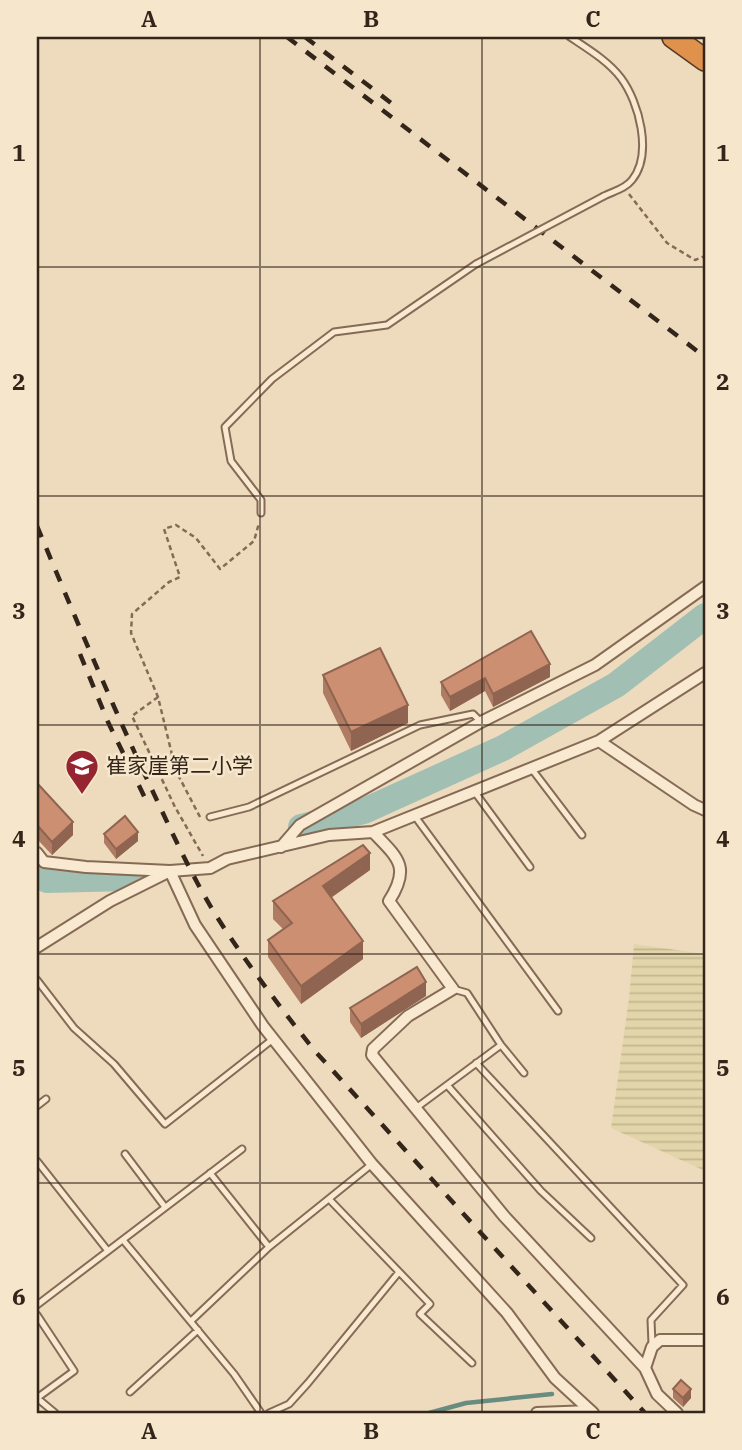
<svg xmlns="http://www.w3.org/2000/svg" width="742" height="1450" viewBox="0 0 742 1450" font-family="'IBM Plex Serif','Noto Sans SC',serif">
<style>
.farmland{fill:url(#farmland-rules)}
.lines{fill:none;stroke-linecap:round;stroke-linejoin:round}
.stream{stroke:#688c80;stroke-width:4.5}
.river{stroke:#a1bfb3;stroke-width:26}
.lane-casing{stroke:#856b56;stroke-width:9}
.street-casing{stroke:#856b56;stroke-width:14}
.highway-casing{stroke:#533a2b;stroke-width:24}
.path{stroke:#856b56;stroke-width:2.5;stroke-dasharray:5 3.5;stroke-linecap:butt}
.lane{stroke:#f9e9d0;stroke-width:5}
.street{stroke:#f9e9d0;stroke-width:10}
.highway{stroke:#e0914b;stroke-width:21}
.rail{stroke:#34251b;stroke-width:4.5;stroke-dasharray:12 12;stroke-linecap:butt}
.lane-bridge-casing{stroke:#856b56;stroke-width:9;stroke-linecap:butt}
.lane-bridge{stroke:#f9e9d0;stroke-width:5}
.wall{fill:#af7b62}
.shaded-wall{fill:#8f6450}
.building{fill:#cc8f72;stroke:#8f6450;stroke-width:2}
.grid{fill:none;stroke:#34251b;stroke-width:2;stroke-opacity:0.55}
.labels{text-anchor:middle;stroke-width:5;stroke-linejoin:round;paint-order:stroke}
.poi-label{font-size:21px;fill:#34251b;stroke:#f5e6cc;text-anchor:start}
.neatline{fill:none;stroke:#34251b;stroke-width:2.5}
.grid-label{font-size:23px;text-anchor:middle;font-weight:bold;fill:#34251b}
</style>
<defs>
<pattern id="farmland-rules" width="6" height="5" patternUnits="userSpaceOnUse" patternTransform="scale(1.75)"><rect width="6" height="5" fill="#e3d5aa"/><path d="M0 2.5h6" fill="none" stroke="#c3b792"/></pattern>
</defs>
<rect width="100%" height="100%" fill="#eedbbd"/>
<path class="farmland" d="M634,944l71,10v217l-94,-43 18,-130z"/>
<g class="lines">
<path class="stream" d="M429,1413l37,-10 86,-9"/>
<path class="river" d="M301,827l63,-16 139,-63 113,-63 89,-69
M37,876l10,4 82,-2"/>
<defs>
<path id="lane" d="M570,37c18,12 38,24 51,41 18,24 32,76 11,102 -7,9 -18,11 -28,16
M261,513v-13l-30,-39 -6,-34 47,-48 62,-47 53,-7 89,-61
M531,768l51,67
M474,791l56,76
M414,815l144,196
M210,817l39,-10 171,-82 53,-11 8,8
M37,980l37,48 40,36 51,60 108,-85
M453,989l14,4 34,52 23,28
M476,1063l207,222 -32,35 1,24
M447,1085l94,106 50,47
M37,1106l9,-7
M416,1108l85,-63
M125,1154l40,53
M37,1161l71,90
M210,1173l59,74
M329,1199l101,105 -10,10 52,49
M123,1240l111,134 27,39
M37,1305l205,-156
M37,1315l37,56 -37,27
M191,1321l78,-74 103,-83
M130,1392l68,-62
M37,1398l18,15
M269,1413l20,-9 19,-21 91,-111"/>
<path id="street" d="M599,741l95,64 11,5
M373,832c25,26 38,35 16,69l64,88 -45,27 -35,33 -1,6 132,161 141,152
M281,847l19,-22 181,-103 114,-57 110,-78
M37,853l7,9 42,5 84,4 25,54 68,101 109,138 135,149 48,65 38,35
M37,947l73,-46 60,-30 40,-3 17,-9 102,-24 44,-3 226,-91 106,-68
M537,1413l54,-2
M677,1413l-20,-19 -12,-26 7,-21 8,-7h45"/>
<path id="highway" d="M673,37l32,23"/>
</defs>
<use href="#lane" class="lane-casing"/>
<use href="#street" class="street-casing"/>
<use href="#highway" class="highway-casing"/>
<path class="path" d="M629,194l38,49 28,17 10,-4
M158,697l-26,19 43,91 28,49
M200,817l-24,-46 -18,-74 -27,-64 1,-19 37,-32 11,-5 -16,-48 12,-4 20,13 24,31 34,-28 5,-18"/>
<use href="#lane" class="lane"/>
<use href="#street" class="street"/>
<use href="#highway" class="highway"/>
<path class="rail" d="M287,37l418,320
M305,37l94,72
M37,526c35,84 70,167 108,249 23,48 44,97 72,142 30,47 63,90 97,133l331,363
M80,654l28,68 37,76"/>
<defs>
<path id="lane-bridge" d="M476,264l128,-68"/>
</defs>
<use href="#lane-bridge" class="lane-bridge-casing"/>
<use href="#lane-bridge" class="lane-bridge"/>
</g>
<path class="wall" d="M531,631l19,46 -57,30 -8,-16 -35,20 -9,-16v-13z
M323,675l85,48 -57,28 -28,-58z
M37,783l36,52 -21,20 -15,-16z
M104,834l34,7 -22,18 -12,-16z
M370,870l-39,28 32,61 -62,45 -33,-47v-17l15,-11 -10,-10v-18z
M426,996l-65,42 -11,-16v-14z
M673,1389l18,9 -8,9 -10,-9z"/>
<path class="shaded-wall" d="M550,664v13l-57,30v-13z
M485,678v13l-35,20v-14z
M408,705v18l-57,28v-19z
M73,822v13l-21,20v-13z
M138,832v9l-22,18v-10z
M370,853v17l-47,33v-17z
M363,941v18l-62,45v-18z
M426,982v14l-65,42v-14z
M691,1389v9l-8,9v-9z"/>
<path class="building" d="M531,631l19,33 -57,30 -8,-16 -35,19 -9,-15z
M380,648l28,57 -57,27 -28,-57z
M37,783l36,39 -21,20 -15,-17z
M125,816l13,16 -22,17 -12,-15z
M363,845l7,8 -47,33 40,55 -62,45 -33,-46 24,-17 -19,-22z
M417,967l9,15 -65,42 -11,-16z
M681,1380l10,9 -8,9 -10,-9z"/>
<path class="grid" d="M260,37v1376M482,37v1376M37,267h668M37,496h668M37,725h668M37,954h668M37,1183h668"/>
<defs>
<symbol id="school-pin" viewBox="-11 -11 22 30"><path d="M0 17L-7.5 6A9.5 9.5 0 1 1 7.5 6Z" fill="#952631" stroke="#f5e6cc"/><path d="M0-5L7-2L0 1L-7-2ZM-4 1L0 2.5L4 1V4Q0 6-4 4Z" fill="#fff"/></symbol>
</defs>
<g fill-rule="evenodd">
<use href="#school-pin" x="63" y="747" width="38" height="52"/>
</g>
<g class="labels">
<g class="poi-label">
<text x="106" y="773">崔家崖第二小学</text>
</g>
</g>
<rect width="742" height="1450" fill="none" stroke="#f5e6cc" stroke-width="77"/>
<rect x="38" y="38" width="666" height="1374" class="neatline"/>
<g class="grid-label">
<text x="149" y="27">A</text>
<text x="371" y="27">B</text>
<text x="593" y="27">C</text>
<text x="19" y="161">1</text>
<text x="723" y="161">1</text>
<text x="19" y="390">2</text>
<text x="723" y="390">2</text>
<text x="19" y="619">3</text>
<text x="723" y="619">3</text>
<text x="19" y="847">4</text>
<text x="723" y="847">4</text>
<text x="19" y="1076">5</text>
<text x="723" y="1076">5</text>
<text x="19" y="1305">6</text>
<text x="723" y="1305">6</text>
<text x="149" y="1439">A</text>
<text x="371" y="1439">B</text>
<text x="593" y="1439">C</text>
</g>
</svg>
